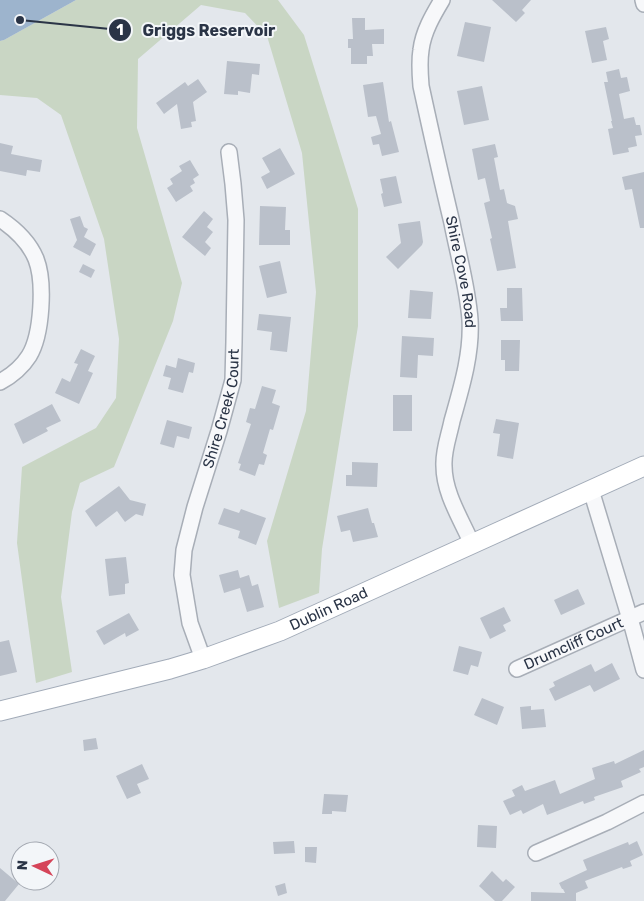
<svg xmlns="http://www.w3.org/2000/svg" width="644" height="901" viewBox="0 0 644 901" font-family="Rubik,sans-serif">
<style>
.green{fill:#c9d6c4}
.water{fill:#9db4cd}
.building{fill:#bac0ca}
.lines{fill:none;stroke-linecap:round;stroke-linejoin:round}
.minor-casing{stroke:#a8aeb7;stroke-width:18}
.major-casing{stroke:#a2abb8;stroke-width:21}
.minor{stroke:#f7f8fa;stroke-width:15}
.major{stroke:#fff;stroke-width:19}
.labels{text-anchor:middle;stroke-width:4;stroke-linejoin:round;paint-order:stroke}
.street-label{font-size:15px;fill:#2a3446;stroke:#f3f6f9}
.leader{fill:none;stroke:#2a3446;stroke-width:2}
.callout-dot{fill:#2a3446;stroke:#f3f6f9;stroke-width:2}
.mark-label{font-size:15px;text-anchor:middle;font-weight:bold;fill:#fff}
.callout-label{font-size:16px;text-anchor:middle;font-weight:bold;fill:#2a3446;stroke:#f3f6f9;stroke-width:4;stroke-linejoin:round;paint-order:stroke}
</style>
<rect width="100%" height="100%" fill="#e3e7ec"/>
<path class="green" d="M76,0h202l26,35 54,174v117l-36,223 -3,44 -40,15 -12,-67 39,-130 10,-119 -14,-139 -35,-117 -22,-23 -44,-8 -63,54 -1,69 45,155 -9,38 -59,146 -34,16 -8,29 -11,85 11,75 -36,11 -19,-140 5,-76 74,-39 20,-30 3,-59 -15,-100 -43,-124 -24,-17 -37,-3v-54l4,-1z"/>
<path class="water" d="M0,0h76l-72,40 -4,1z"/>
<path class="building" d="M492,0h39l-9,10 3,3 -9,9z
M352,18h13v12l19,-1v15h-12l1,12h-6v8h-16v-16h-3v-9h5z
M465,22l26,5 -7,35 -27,-6z
M606,27l3,12 -6,2 4,19 -15,3 -7,-32z
M227,61l33,3 -1,11 -7,-1 -2,19 -12,-2v4l-14,-1z
M619,69l2,9 6,-1 3,14 -11,3 5,25 10,-2 2,8h4l2,10 -7,1 2,10 -9,2 1,4 -16,3 -5,-26 5,-1 -2,-7h1l-8,-39h4l-2,-10z
M198,79l9,13 -14,10 3,19 -5,1 1,5 -11,2 -4,-25 -13,10 -8,-11 29,-21 3,4z
M383,82l6,40 2,-1 8,31 -17,4 -3,-12 -6,1 -2,-8 10,-3 -5,-18 -8,1 -5,-32z
M482,86l7,34 -25,5 -7,-34z
M0,143l13,3 -2,8 31,6 -2,12 -13,-2 -1,6 -26,-5z
M495,144l3,13 -4,1 6,32 4,-1 3,14 8,3 3,13 -10,2 8,47 -19,3 -7,-32 2,-1 -8,-35 6,-2 -5,-23 -7,2 -6,-31z
M280,148l15,26 -28,15 -6,-12 9,-5 -8,-14z
M190,160l9,15 -6,4 2,4 -5,3 3,5 -17,11 -9,-14 6,-4 -3,-5 12,-8 -3,-5z
M644,172v56h-4l-8,-39 -7,1 -3,-13z
M396,176l6,27 -18,4 -3,-13 2,-1 -3,-14z
M260,206l26,1 -1,23h5v15h-31z
M204,211l9,8 -6,8 6,5 -8,10 6,6 -6,8 -23,-19z
M80,216l4,11 4,2 -4,8 12,7 -6,12 -17,-9 4,-7 -7,-21z
M420,221l3,21 -1,3 -24,24 -12,-12 15,-14 -3,-19z
M280,261l7,32 -20,5 -8,-32z
M83,264l12,6 -4,8 -12,-6z
M507,288h15l1,33h-22l-1,-13h7z
M410,290l23,2 -2,27 -23,-1z
M259,314l32,3 -4,35 -17,-2 2,-18 -15,-2z
M402,336l32,2 -1,18 -15,-1 -1,23 -17,-1z
M501,340h19l-1,31h-14v-11h-4z
M81,349l14,7 -7,15 5,2 -14,31 -24,-11 7,-15 8,4 8,-18 -4,-1z
M178,358l17,5 -2,10 -4,-1 -6,21 -15,-4 3,-11 -8,-2 3,-11 10,3z
M262,386l14,4 -4,13 8,3 -7,24 -3,-1 -7,24 4,2 -3,10 -5,-1 -4,12 -16,-6 2,-6 -3,-1 13,-39 -5,-2 4,-14 5,1z
M393,395h19v36h-19z
M52,404l9,17 -15,7 2,3 -25,13 -9,-20z
M496,419l23,4 -6,36 -16,-3 3,-22 -7,-1z
M167,420l25,7 -3,12 -12,-3 -3,12 -14,-4z
M352,462l26,1 -1,24 -31,-1v-11h6z
M119,486l11,14 16,4 -3,12 -7,-2 -11,8 -8,-11 -21,16 -11,-16z
M224,508l15,5 2,-4 25,9 -10,27 -18,-7 2,-7 -22,-7z
M368,508l4,15h2l4,14 -25,5 -3,-12 -9,2 -4,-16z
M126,557l3,26 -4,1v10l-16,2 -4,-37z
M238,570l2,8 9,-3 3,11 6,-2 6,23 -17,5 -7,-24 -16,5 -5,-18z
M578,589l7,15 -24,11 -7,-15z
M504,607l7,14 -8,4 3,6 -16,8 -10,-21z
M129,613l10,17 -13,7 -1,-4 -21,12 -8,-14z
M9,640l8,32 -17,4v-34z
M459,646l23,6 -4,15 -7,-2 -3,10 -15,-4z
M612,663l8,16 -26,13 -4,-7 -35,16 -6,-12 6,-3 -2,-4 38,-18 4,8z
M482,698l22,9 -7,18 -23,-10z
M531,706v4l13,-1 2,18 -24,2 -2,-22z
M96,738l2,11 -14,2 -1,-11z
M644,750v17l-5,2 2,3 -20,9 2,6 -29,10 1,3 -11,4 -1,-3 -36,14 -4,-11 -20,10 -2,-4 -11,5 -7,-14 12,-5 -3,-6 10,-5 3,6 30,-11 5,14 35,-15 -3,-11 22,-7 1,3z
M142,764l7,15 -12,5 4,9 -14,6 -11,-23z
M324,794l24,1 -2,17 -14,-1v3h-10z
M478,825l19,1 -1,22 -19,-1z
M294,841l1,12 -21,1 -1,-12z
M637,841l6,14 -13,6 2,5 -9,3 -1,-2 -37,14 3,7 -12,5v8h-45v-9l34,1 -2,-4h-1l-3,-6 28,-13 -4,-10 45,-18 1,3z
M305,847h12l-1,16 -11,-1z
M0,868l19,16 -14,17h-5z
M492,871l11,11 3,-3 9,8 -13,14h-7l-16,-15z
M285,883l2,10 -9,3 -3,-10z"/>
<g class="lines">
<defs>
<g id="minor">
<path id="s1" d="M442,0c-9,15 -19,32 -21,50 -2,12 -1,24 0,36 10,46 20,91 31,137 6,31 16,66 18,97 2,34 -9,69 -18,101 -3,15 -9,30 -8,45 0,27 17,53 28,78"/>
<path d="M643,0l1,4"/>
<path d="M0,219c15,10 29,23 36,40 9,23 6,76 -7,97 -7,11 -18,20 -29,26"/>
<path d="M591,490l42,139 11,41"/>
<path id="s2" d="M203,659l-13,-36 -8,-48 2,-25 11,-43 24,-76 14,-51 1,-38 2,-122 -3,-36 -4,-32"/>
<path id="s3" d="M517,669l127,-57"/>
<path d="M536,853l71,-31 37,-19"/>
</g>
<g id="major">
<path id="s4" d="M0,711l170,-42 33,-10 77,-28 364,-165"/>
</g>
</defs>
<use href="#minor" class="minor-casing"/>
<use href="#major" class="major-casing"/>
<use href="#minor" class="minor"/>
<use href="#major" class="major"/>
</g>
<g class="labels">
<g class="street-label">
<text dy="5" stroke="none"><textPath href="#s1" startOffset="281">Shire Cove Road</textPath></text>
<text dy="5" stroke="none"><textPath href="#s2" startOffset="259">Shire Creek Court</textPath></text>
<text dy="5" stroke="none"><textPath href="#s4" startOffset="345">Dublin Road</textPath></text>
<text dy="5" stroke="none"><textPath href="#s3" startOffset="62">Drumcliff Court</textPath></text>
</g>
</g>
<path class="leader" d="M20 20L120 30"/>
<g class="callout-dot">
<circle cx="20" cy="20" r="5"/>
<circle cx="120" cy="30" r="12"/>
</g>
<g class="mark-label">
<text x="120" y="35">1</text>
</g>
<g class="callout-label">
<text x="209" y="36">Griggs Reservoir</text>
</g>
<g transform="translate(35 866) rotate(274)"><circle r="24" fill="#f3f6f9" stroke="#a3a8b1"/>
<path d="M0-4L9 19L0 12L-9 19Z" fill="#d54459"/>
<text y="-8" font-size="14" font-weight="bold" text-anchor="middle" fill="#2a3446">N</text>
</g>
</svg>
